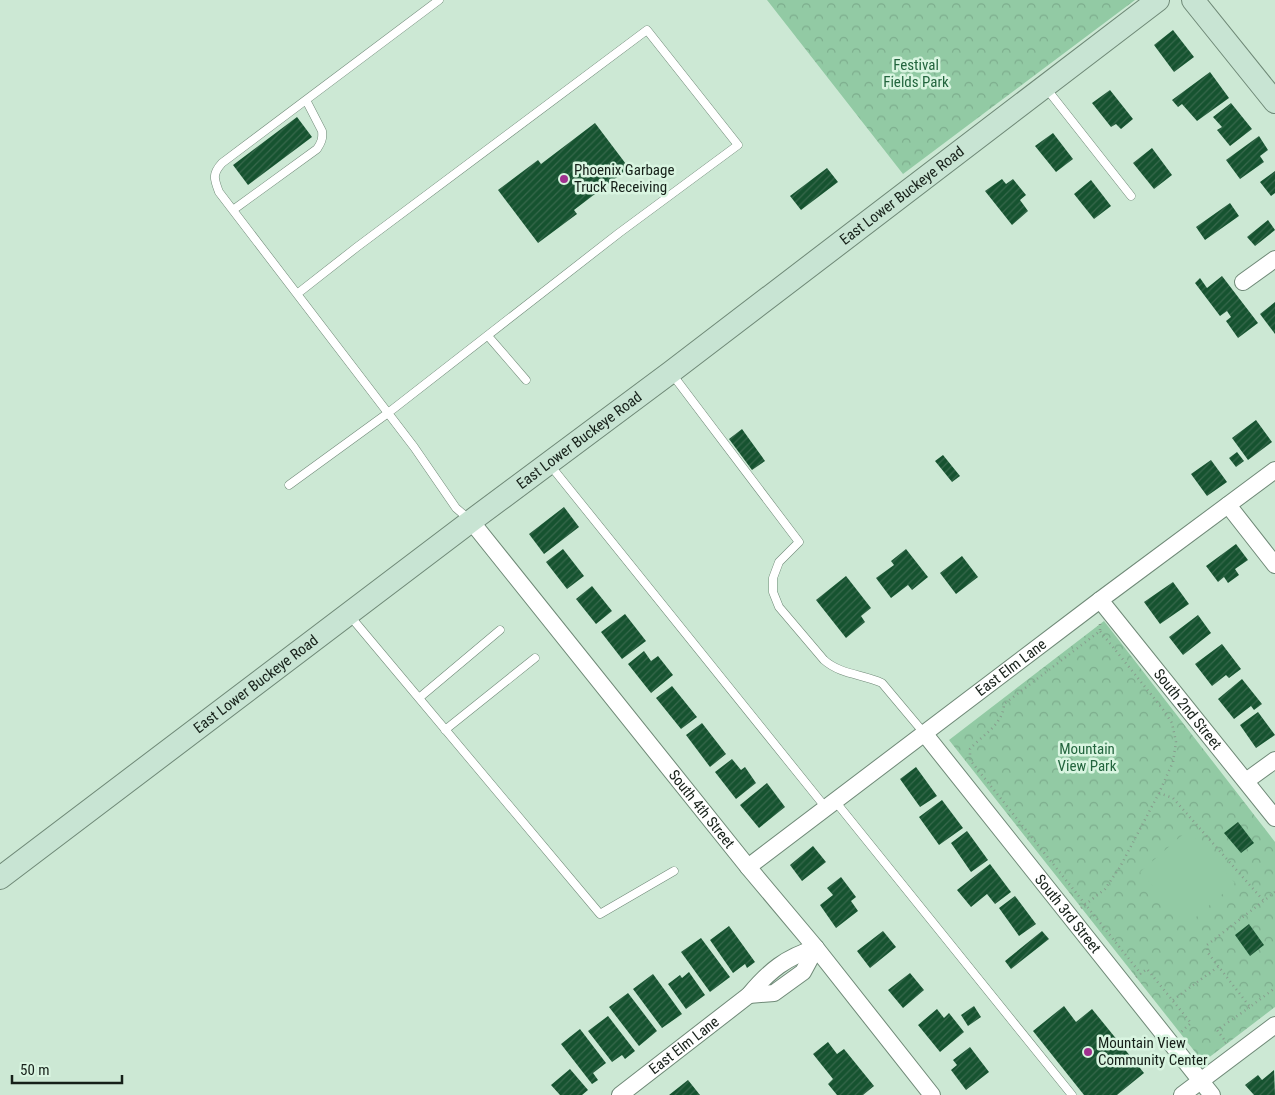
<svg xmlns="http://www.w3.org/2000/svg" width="1275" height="1095" viewBox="0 0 1275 1095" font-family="'Roboto Condensed',sans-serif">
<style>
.park{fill:url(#park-crowns)}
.pitch{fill:#92caa4}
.building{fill:url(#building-hatch)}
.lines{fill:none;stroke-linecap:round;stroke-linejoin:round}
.lane-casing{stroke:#6f8977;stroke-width:9}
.street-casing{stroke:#6f8977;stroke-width:18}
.secondary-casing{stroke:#6f8977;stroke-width:24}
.path{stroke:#879d8d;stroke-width:2.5;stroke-dasharray:1 4;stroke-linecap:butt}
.lane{stroke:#fff;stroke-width:8}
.street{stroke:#fff;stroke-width:16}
.secondary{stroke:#c8e4d3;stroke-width:22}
.poi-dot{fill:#9f308f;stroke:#d9f5e1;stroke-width:2}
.labels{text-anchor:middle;stroke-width:5;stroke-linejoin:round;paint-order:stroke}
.park-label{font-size:15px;fill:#23653e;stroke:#d9f5e1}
.poi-label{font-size:15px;fill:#162019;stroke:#d9f5e1;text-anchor:start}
.street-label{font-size:15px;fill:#162019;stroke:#d9f5e1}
</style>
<defs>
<pattern id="park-crowns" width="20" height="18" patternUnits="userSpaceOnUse" patternTransform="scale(1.25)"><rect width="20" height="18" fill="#92caa4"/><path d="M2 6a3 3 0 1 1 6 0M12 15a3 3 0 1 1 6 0" fill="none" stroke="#7dad8d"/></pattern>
<pattern id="building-hatch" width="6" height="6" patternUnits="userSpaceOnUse" patternTransform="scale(1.25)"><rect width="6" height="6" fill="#165330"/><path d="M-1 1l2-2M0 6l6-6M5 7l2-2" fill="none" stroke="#37684c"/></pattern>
</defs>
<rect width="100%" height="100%" fill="#cce8d4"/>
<path class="park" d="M767,0h368l-232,174z
M1104,621l171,221v165l-72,55 -254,-322z"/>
<path class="pitch" d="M1188,830l47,53 -48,42 -47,-53z"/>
<path class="building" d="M1173,30l21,27 -20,15 -20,-27z
M1210,72l19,26 -32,23 -15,-17 -4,3 -6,-7z
M1110,90l23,29 -12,10 -5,-5 -5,3 -19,-24z
M1231,103l21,26 -22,17 -13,-16 5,-3 -9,-10z
M297,117l15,20 -64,48 -15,-20z
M595,123l34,45 -55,42 3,4 -39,29 -40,-53 40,-30 3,4z
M1053,133l20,26 -17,13 -21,-26z
M1259,136l9,14 -8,6 4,6 -24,17 -14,-19z
M1152,148l20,27 -18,14 -21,-26z
M827,168l11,14 -37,28 -11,-14z
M1275,171v22l-4,3 -11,-14z
M1002,179l4,5 7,-5 13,16 -6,5 8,11 -16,14 -27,-34z
M1091,180l20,26 -17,13 -20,-25z
M1230,203l9,13 -34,24 -9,-13z
M1268,220l7,10 -20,16 -8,-9z
M1222,276l36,47 -20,15 -12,-17 5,-4 -4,-6 -7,5 -25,-33 5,-5 7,10z
M1275,302v32l-15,-20z
M1256,420l16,22 -24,18 -16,-22z
M742,429l23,32 -13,9 -23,-31z
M1237,452l7,9 -8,6 -7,-9z
M943,455l17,21 -8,6 -17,-21z
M1211,460l16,22 -20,14 -16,-22z
M564,507l15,20 -35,27 -15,-20z
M1236,544l12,16 -13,9 4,6 -11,8 -4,-6 -6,5 -12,-16z
M563,549l21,27 -17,13 -21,-27z
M906,549l22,28 -16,13 -4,-5 -17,13 -15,-20 18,-13 -3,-4z
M962,556l16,21 -22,17 -16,-21z
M846,576l25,32 -10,8 4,6 -19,16 -30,-38z
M1173,582l16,22 -29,20 -16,-22z
M592,586l20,25 -16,13 -20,-25z
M625,614l21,27 -24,18 -21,-27z
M1198,615l13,18 -28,22 -14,-18z
M1222,644l19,25 -12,9 -3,-3 -14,11 -17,-22z
M644,651l7,10 7,-5 15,19 -22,18 -23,-29z
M1242,679l20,25 -8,6 -3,-4 -17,13 -16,-20z
M672,686l25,31 -16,12 -25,-31z
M1258,712l17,23 -19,13 -16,-23z
M702,723l24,31 -16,13 -24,-32z
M732,759l9,11 4,-3 11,16 -20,16 -21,-27z
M916,767l21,29 -17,11 -20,-28z
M767,783l18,24 -26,21 -19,-23z
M942,800l21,28 -24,17 -20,-28z
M1238,822l16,21 -13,10 -17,-20z
M967,831l21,29 -17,12 -20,-29z
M813,846l13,16 -24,19 -12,-16z
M990,864l21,28 -16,12 -8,-10 -16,13 -14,-17z
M841,877l15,20 -5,4 7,10 -22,17 -16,-23 13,-10 -6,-7z
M1015,896l21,28 -17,12 -20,-28z
M1249,924l15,21 -14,11 -15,-21z
M729,926l26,36 -8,6 -2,-4 -12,9 -23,-33z
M883,931l13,16 -26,21 -13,-17z
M1042,931l7,8 -38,30 -6,-8z
M701,938l29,39 -20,15 -29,-40z
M689,972l16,23 -19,14 -18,-25 12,-9 2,3z
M910,973l14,17 -21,18 -15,-18z
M653,974l29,40 -20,14 -29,-39z
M628,993l29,38 -18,15 -30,-39z
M974,1006l7,11 -13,9 -7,-11z
M1064,1006l12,16 16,-13 52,64 -27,22h-33l-51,-64z
M937,1009l7,9 5,-5 15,19 -24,20 -22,-27z
M608,1016l27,35 -10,8 -3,-4 -10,7 -24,-31z
M580,1029l26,34 -13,10 5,7 -6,4 -31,-40z
M828,1042l9,12 7,-5 30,37 -11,9h-26l-9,-11 5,-5 -20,-25z
M970,1047l19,25 -23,18 -15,-20 6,-5 -4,-5z
M570,1069l18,21 -6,5h-22l-9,-10z
M1274,1070l1,25h-21l-9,-10 13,-10 4,5z
M688,1080l12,15h-31z"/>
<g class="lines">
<defs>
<path id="lane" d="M439,0l-217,163c-10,11 -8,16 -3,29l195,255 42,61 14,12
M1046,88l85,108
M233,210l84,-61c4,-6 6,-10 5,-18l-16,-31
M488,336l38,44
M672,374l127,168 -20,20 -6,16v14l6,15 45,53c17,15 39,14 58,23l42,50
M550,465l276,343
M289,485l99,-72 231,-180 119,-88 -91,-115 -290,217 -60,47
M350,616l250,298 74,-43
M419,698l81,-68
M445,730l90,-72
M835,801l237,294"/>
<g id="street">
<path d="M1243,282l32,-23"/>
<path d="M1228,505l47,60"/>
<path id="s1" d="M471,521l277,346 68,81 116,147"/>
<path id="s2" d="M1100,600l175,218"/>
<path id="s3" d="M924,733l288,362"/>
<path d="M1246,781l29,-21"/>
<path id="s4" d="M748,867l352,-267 175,-130"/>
<path d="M749,995l25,-2 29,-21 13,-24"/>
<path id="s5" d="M620,1095l129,-100c20,-24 37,-38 67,-47"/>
<path d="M1182,1095l93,-70"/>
</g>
<g id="secondary">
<path d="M1193,0l82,102"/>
<path id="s6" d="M0,878l471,-357 200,-149 487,-372"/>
</g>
</defs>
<use href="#lane" class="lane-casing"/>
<use href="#street" class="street-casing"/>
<use href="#secondary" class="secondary-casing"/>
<path class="path" d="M1100,624v7l-96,73c-1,21 -22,31 -34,45v11l171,214
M1159,793l14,5 90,102
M1275,892l-68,53 1,8 42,54 25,-19
M1081,908l24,-19 15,-22 39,-74 14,-31 3,-20 -4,-19 -10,-15 -62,-77
M1136,977l11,-8 44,54 -10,9
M1173,1000l46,-34
M1225,1043l1,-1 -9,-12 33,-23"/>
<use href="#lane" class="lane"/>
<use href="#street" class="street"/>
<use href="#secondary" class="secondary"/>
</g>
<g class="poi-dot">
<circle cx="564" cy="179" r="5"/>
<circle cx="1088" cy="1052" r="5"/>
</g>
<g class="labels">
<g class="park-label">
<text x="916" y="70">Festival<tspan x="916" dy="17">Fields Park</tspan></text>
<text x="1087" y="754">Mountain<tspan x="1087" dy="17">View Park</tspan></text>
</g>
<g class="poi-label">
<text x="574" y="175">Phoenix Garbage<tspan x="574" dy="17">Truck Receiving</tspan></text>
<text x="1098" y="1048">Mountain View<tspan x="1098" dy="17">Community Center</tspan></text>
</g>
<g class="street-label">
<text dy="5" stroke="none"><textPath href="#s6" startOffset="1131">East Lower Buckeye Road</textPath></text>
<text dy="5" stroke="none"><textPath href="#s6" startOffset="726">East Lower Buckeye Road</textPath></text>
<text dy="5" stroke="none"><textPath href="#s4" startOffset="330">East Elm Lane</textPath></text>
<text dy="5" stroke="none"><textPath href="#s6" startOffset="321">East Lower Buckeye Road</textPath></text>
<text dy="5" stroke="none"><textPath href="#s2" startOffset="140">South 2nd Street</textPath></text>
<text dy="5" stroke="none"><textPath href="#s1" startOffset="369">South 4th Street</textPath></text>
<text dy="5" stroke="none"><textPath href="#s3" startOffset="231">South 3rd Street</textPath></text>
<text dy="5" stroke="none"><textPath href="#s5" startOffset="81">East Elm Lane</textPath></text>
</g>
</g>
<path d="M12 1075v8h110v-8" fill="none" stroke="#162019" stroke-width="2.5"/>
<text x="20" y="1075" font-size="15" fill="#162019" stroke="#d9f5e1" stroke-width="4" paint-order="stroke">50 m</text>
</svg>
